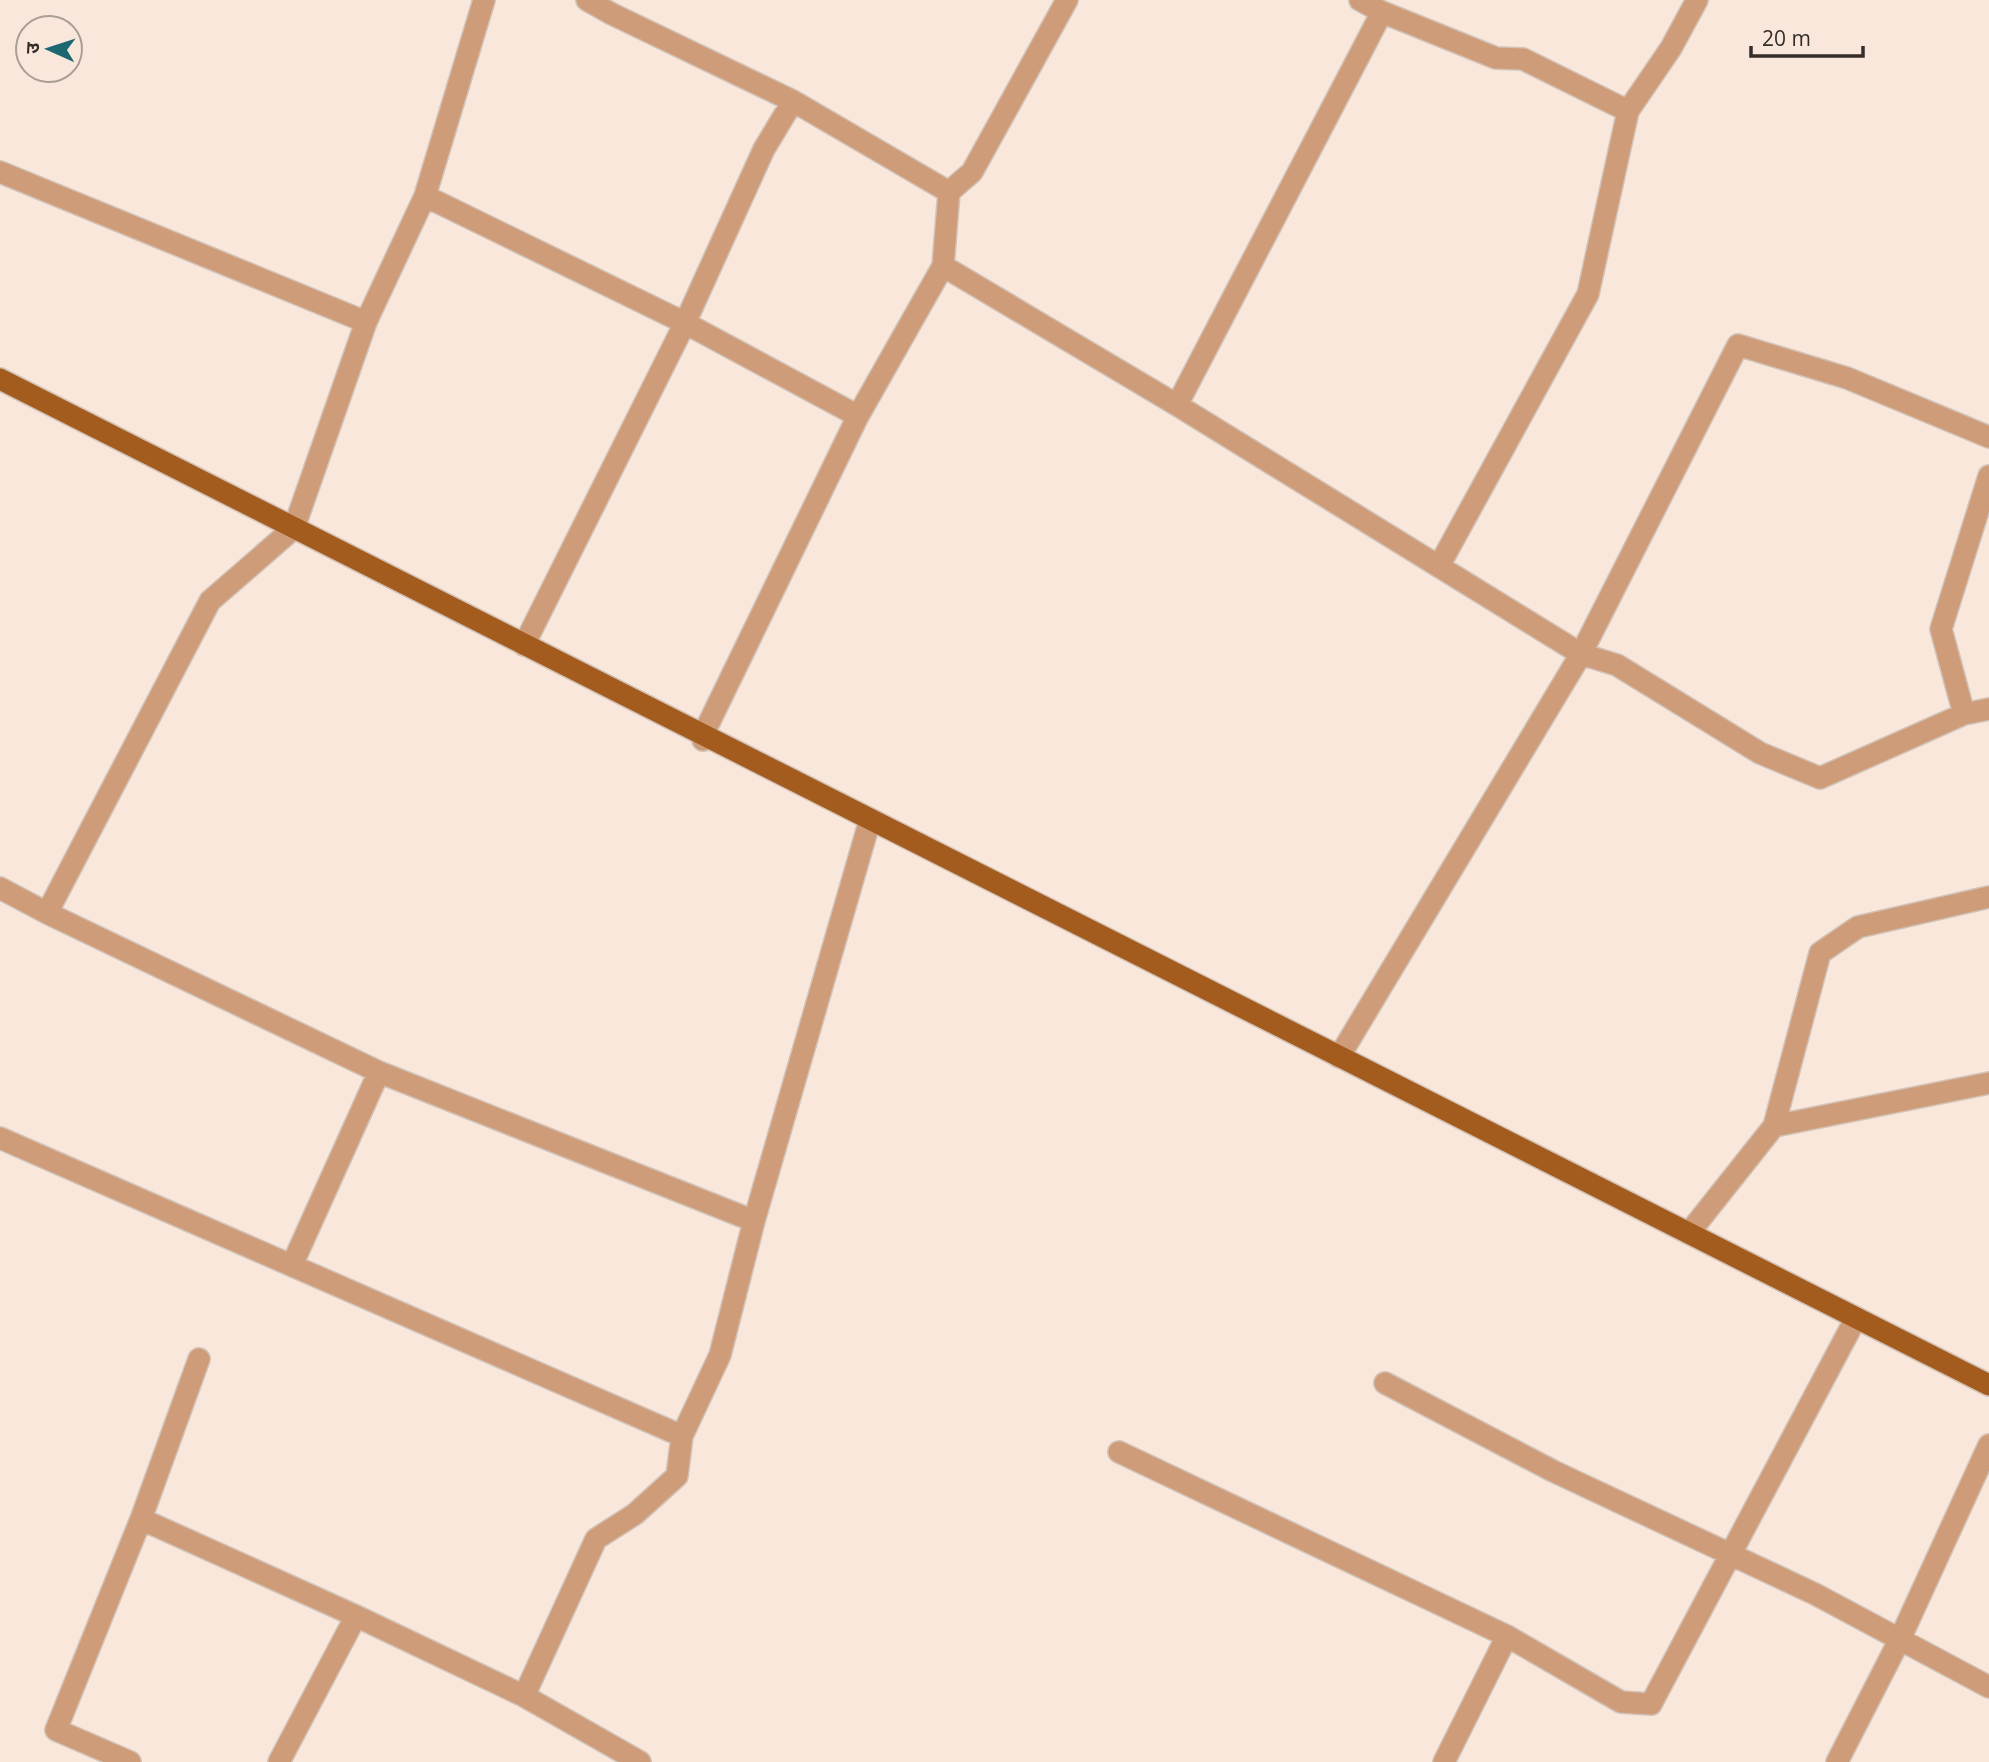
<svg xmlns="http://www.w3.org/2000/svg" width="1989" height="1762" viewBox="0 0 1989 1762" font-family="'Open Sans','Noto Sans Devanagari',sans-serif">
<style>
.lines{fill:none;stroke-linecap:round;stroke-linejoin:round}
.minor-casing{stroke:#d2c2b7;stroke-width:24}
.major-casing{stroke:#d2c2b7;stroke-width:24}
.minor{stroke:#ce9c78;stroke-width:21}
.major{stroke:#a35c1e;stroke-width:21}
</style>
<rect width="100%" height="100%" fill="#f9e7db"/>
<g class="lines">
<defs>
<path id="minor" d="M587,0l25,14 181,87 156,91
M1360,0l22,12 114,46 27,1 105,52
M0,172l366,150
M425,196l260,127 173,93
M943,266l234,139 404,249 36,11 143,88 60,25 144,-64 25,-5
M1177,405l205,-393
M1439,566l149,-272 40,-183 43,-63 26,-48
M524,645l161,-322 79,-174 29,-48
M1964,714l-23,-85 48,-153
M703,740v-5l155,-319 85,-150 6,-74 23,-20 95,-172
M0,888l47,25 163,-312 84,-73 72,-206 59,-126 59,-196
M47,913l332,159 375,149
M1339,1057l242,-403 157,-309 109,33 142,59
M1774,1126l215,-43
M0,1138l682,298
M1689,1233l85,-107 46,-173 38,-26 131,-30
M292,1265l87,-193
M1385,1383l168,88 262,123 174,93
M1119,1452l388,184 114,66 30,2 205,-386
M141,1519l215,97 168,80 116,66
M524,1696l72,-157 39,-25 42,-38 5,-40 38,-81 34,-134 116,-401
M130,1762l-74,-32 85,-211 58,-160
M279,1762l77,-146
M1444,1762l63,-126
M1837,1762l63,-123 89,-194"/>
<path id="major" d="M0,379l1989,1006"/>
</defs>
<use href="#minor" class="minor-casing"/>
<use href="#major" class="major-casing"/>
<use href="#minor" class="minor"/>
<use href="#major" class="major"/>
</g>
<g transform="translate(49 49) rotate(273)"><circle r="33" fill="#f9e7db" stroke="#aa9d93" stroke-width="2"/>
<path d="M0-5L12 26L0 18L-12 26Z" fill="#1c6770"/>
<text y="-10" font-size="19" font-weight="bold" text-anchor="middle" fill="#342d28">उ</text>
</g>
<path d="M1751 46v10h112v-10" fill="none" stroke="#342d28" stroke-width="3.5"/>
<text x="1762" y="46" font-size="21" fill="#342d28" stroke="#f9e7db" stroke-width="5" paint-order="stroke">20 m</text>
</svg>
